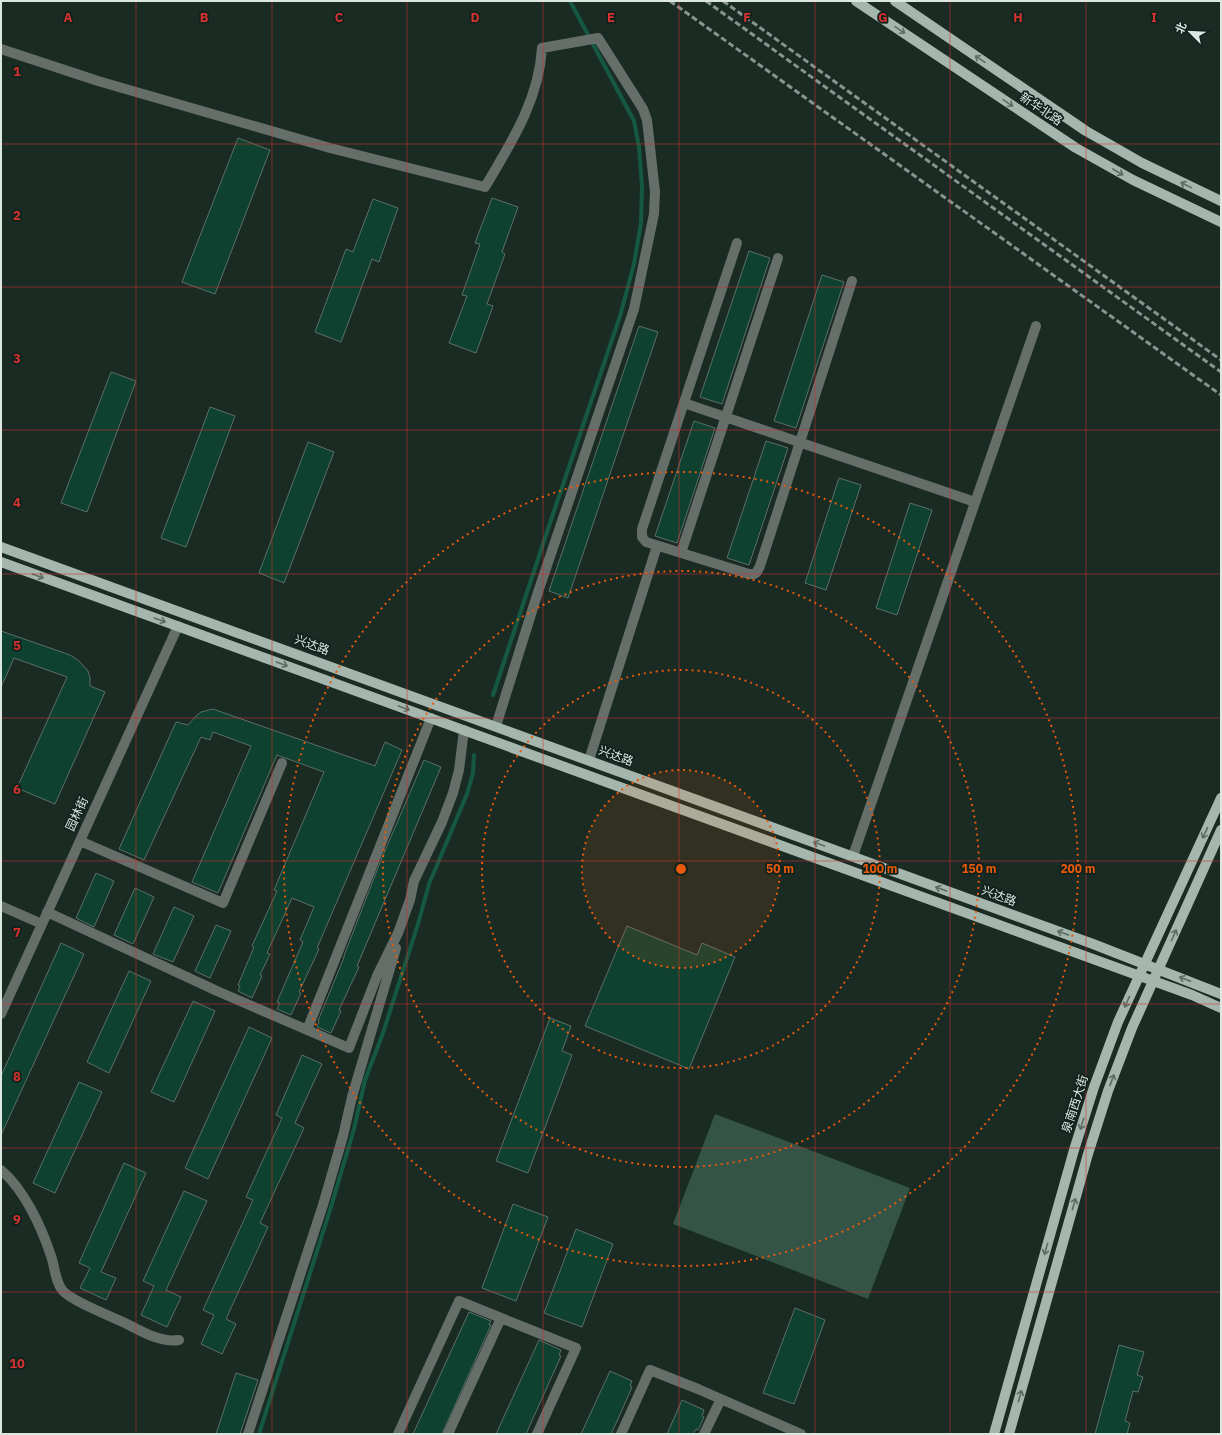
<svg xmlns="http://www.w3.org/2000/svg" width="1222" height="1435" viewBox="0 0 1222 1435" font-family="'IBM Plex Sans','Noto Sans SC',sans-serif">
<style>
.green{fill:#335446}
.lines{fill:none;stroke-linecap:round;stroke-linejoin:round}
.stream{stroke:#165943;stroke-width:4}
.building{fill:#0f4130;stroke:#5c6f66}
.minor{stroke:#666e6a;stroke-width:10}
.major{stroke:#a4b6ad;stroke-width:10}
.rail{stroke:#88958f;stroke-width:3;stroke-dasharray:6 3;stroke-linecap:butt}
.oneway{stroke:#5a6c64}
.grid{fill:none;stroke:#d63231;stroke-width:1;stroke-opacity:0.55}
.ring{fill:none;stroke:#e8590c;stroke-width:2;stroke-dasharray:2 4}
.labels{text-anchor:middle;stroke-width:3.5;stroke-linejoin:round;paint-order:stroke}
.street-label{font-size:12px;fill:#dde7e2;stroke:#10221b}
.grid-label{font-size:13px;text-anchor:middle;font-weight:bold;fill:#d63231;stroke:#10221b;stroke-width:3.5;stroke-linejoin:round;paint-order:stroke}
.centre{fill:#e8590c;stroke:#10221b;stroke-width:2}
.ring-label{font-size:12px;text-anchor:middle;font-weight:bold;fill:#e8590c;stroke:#10221b;stroke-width:3.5;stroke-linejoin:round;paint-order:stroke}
</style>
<rect width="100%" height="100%" fill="#1a2b24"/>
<path class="green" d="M715,1114l195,74 -42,111 -195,-75z"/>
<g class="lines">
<path class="stream" d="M493,695l56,-169 71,-210 14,-52 7,-41 1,-36 -3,-40 -5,-26 -64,-120
M259,1434l72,-227 23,-78 11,-49 18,-47 35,-109 11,-40 38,-90 6,-21 1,-18"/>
</g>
<path class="building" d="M238,138l32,12 -55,144 -33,-12z
M492,198l26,9 -16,45 3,2 -18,50 6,2 -17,47 -27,-10 18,-47 -5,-1 18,-51 -5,-1z
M373,199l25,9 -19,54 -7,-3 -31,83 -26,-10 31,-83 7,3z
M749,251l21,7 -48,146 -22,-7z
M822,275l22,7 -48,146 -22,-7z
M639,326l19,6 -90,266 -19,-7z
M111,372l25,9 -49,131 -26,-9z
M210,407l25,9 -49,131 -25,-9z
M694,421l21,7 -38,115 -22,-7z
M766,441l22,7 -39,117 -22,-7z
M308,442l26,10 -50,131 -25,-10z
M839,478l22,7 -35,105 -21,-7z
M910,503l22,7 -35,105 -21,-7z
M1,631l69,24 8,5 10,11 2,7v8l15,6 -50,112 -38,-16 50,-111 -53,-19 -13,29z
M213,709l162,57 10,-24 17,8 -85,198 2,1 -20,43 2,1 -10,22 -14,-6 3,-6 -3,-1 26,-60 -3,-2 14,-33 -22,-9 -25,55 3,1 -10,21 2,1 -10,22 -14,-7 2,-5 -2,-1 16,-38 -2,-1 25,-55 -3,-1 50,-118 -47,-17 -59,138 -26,-11 59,-136 -38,-14 -3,8 -9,-3 -57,123 -25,-11 57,-127 12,3 8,-9 5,-4z
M424,760l17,7 -84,199 2,1 -20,43 2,1 -10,22 -14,-6 2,-5 -1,-1 25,-61 2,-7 36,-93z
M96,873l18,8 -20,46 -18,-9z
M135,888l19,9 -21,47 -19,-9z
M174,907l20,9 -21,46 -20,-8z
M216,925l15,6 -21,47 -15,-7z
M627,926l70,29 5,-12 33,14 -46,112 -104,-43z
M61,943l23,11 -83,181v-59z
M129,971l22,10 -42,92 -22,-11z
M193,1001l22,10 -41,91 -23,-10z
M550,1018l21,8 -9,25 10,4 -44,118 -32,-12z
M249,1027l23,11 -64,141 -23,-11z
M302,1055l20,9 -27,59 9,5 -44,95 8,4 -42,92 10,5 -14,30 -21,-10 13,-29 -11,-5 50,-110 -7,-3 36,-79 -6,-3z
M79,1082l23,10 -47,101 -22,-10z
M124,1163l22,10 -45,99 15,6 -10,22 -26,-12 10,-20 -11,-5z
M184,1191l23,10 -41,89 15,7 -14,30 -26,-12 13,-29 -11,-5z
M513,1204l35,13 -32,84 -34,-13z
M576,1229l37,15 -31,83 -38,-14z
M795,1308l30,12 -31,84 -31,-11z
M469,1312l22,9 -2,4h2l-49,109h-29z
M539,1340l22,10 -2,5 2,1 -35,78h-30z
M1119,1345l25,7 -7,23 6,2 -5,15 -5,-1 -8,30 5,2 -3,11h-32z
M610,1371l22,10 -2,5 2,1 -14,32 -7,15h-30z
M236,1373l22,7 -18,54h-24z
M682,1400l22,10 -2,6 2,1 -6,13 -2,-1 -3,5h-26z"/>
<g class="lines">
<path class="minor" d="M1,49l97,32 232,67 155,39c26,-44 54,-87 57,-139l56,-10 45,71 4,11 8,72 -1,22 -20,95 -96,283 -42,134
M737,243l-95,286v8l4,5 103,32h5l3,-2 3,-6 92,-285
M684,403l291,99
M681,553l97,-295
M589,760l68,-214
M80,841l143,62 59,-140
M853,856l183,-530
M1,906l41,18
M47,912l170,79 132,57 28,-72 21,-43 12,-33 4,-19 28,-59 11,-29 6,-23 5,-40
M1,1014l177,-388
M307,1030l124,-312
M1,1170c23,19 41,58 50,86 4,11 4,26 12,35 9,10 47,25 62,32 16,8 35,20 54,17
M248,1434l75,-229 20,-69 9,-39 44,-149
M398,1434l61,-133 42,17
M448,1434l53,-116 75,30 -39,86
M621,1434l29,-64 48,19 103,45
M704,1434l17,-35"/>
<path class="major" d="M856,1l220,147 57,32 88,42
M895,1l191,130 56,32 79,38
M1,547l1092,397 128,50
M1,562l1191,433 29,13
M994,1434l80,-284 20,-63 24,-65 103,-224
M1009,1434l79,-280 20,-63 24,-63 89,-198"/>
<path class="rail" d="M670,1l551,394
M706,1l515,371
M723,1l498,359"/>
</g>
<defs><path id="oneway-shaft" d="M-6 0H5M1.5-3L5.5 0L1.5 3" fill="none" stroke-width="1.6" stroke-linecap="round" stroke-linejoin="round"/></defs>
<g class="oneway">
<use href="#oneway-shaft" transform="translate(900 30) rotate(34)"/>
<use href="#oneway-shaft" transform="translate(980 59) rotate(-146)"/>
<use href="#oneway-shaft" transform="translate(1008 103) rotate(34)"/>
<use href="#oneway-shaft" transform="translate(1118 172) rotate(30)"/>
<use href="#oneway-shaft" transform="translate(1186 185) rotate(-154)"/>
<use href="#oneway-shaft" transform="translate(38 576) rotate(20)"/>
<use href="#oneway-shaft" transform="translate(160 620) rotate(20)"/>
<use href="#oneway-shaft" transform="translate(282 664) rotate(20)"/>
<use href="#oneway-shaft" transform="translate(404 708) rotate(20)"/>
<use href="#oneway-shaft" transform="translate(1205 833) rotate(115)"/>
<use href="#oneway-shaft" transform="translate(819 844) rotate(-160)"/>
<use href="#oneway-shaft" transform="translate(941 889) rotate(-160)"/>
<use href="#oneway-shaft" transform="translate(1063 933) rotate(-160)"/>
<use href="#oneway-shaft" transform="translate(1174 935) rotate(-66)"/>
<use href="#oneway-shaft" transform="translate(1185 979) rotate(-159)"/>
<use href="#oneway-shaft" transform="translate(1127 1002) rotate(114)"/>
<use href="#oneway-shaft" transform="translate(1112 1080) rotate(-70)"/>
<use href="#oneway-shaft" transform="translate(1082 1124) rotate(107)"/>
<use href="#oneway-shaft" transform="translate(1074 1204) rotate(-74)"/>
<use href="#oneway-shaft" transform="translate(1046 1249) rotate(106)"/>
<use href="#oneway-shaft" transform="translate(1020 1396) rotate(-74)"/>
</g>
<path class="grid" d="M136,1v1433M272,1v1433M407,1v1433M543,1v1433M679,1v1433M815,1v1433M950,1v1433M1086,1v1433M1,144h1220M1,287h1220M1,430h1220M1,574h1220M1,718h1220M1,861h1220M1,1004h1220M1,1148h1220M1,1292h1220"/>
<circle cx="681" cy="869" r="99" fill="#e8590c" fill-opacity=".12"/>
<g class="ring">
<circle cx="681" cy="869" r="99"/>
<circle cx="681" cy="869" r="199"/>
<circle cx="681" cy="869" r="298"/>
<circle cx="681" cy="869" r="397"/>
</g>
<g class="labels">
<g class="street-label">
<text transform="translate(1041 109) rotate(34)" y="4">新华北路</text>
<text transform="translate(312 645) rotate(20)" y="4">兴达路</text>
<text transform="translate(616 756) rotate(20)" y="4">兴达路</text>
<text transform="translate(77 814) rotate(-65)" y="4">园林街</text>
<text transform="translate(999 896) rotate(20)" y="4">兴达路</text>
<text transform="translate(1075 1104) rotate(-72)" y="4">泉南西大街</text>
</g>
</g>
<g class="grid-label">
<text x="68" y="22">A</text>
<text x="204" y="22">B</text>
<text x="339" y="22">C</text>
<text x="475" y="22">D</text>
<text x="611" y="22">E</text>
<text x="747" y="22">F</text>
<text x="883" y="22">G</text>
<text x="1018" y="22">H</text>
<text x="1154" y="22">I</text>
<text x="17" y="76">1</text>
<text x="17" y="220">2</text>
<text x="17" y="363">3</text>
<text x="17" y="507">4</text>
<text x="17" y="650">5</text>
<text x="17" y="794">6</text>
<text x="17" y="937">7</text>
<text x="17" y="1081">8</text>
<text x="17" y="1224">9</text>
<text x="17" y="1368">10</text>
</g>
<circle cx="681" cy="869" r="6" class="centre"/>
<g class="ring-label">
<text x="780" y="873">50 m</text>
<text x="880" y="873">100 m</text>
<text x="979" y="873">150 m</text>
<text x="1078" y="873">200 m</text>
</g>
<rect width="1222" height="1435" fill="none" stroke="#dde7e2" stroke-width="4"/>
<g transform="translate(1190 32) rotate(294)" stroke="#10221b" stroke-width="3" paint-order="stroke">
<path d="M0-3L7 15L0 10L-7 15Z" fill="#dde7e2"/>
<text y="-6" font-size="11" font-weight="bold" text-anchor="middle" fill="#dde7e2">北</text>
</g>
</svg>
